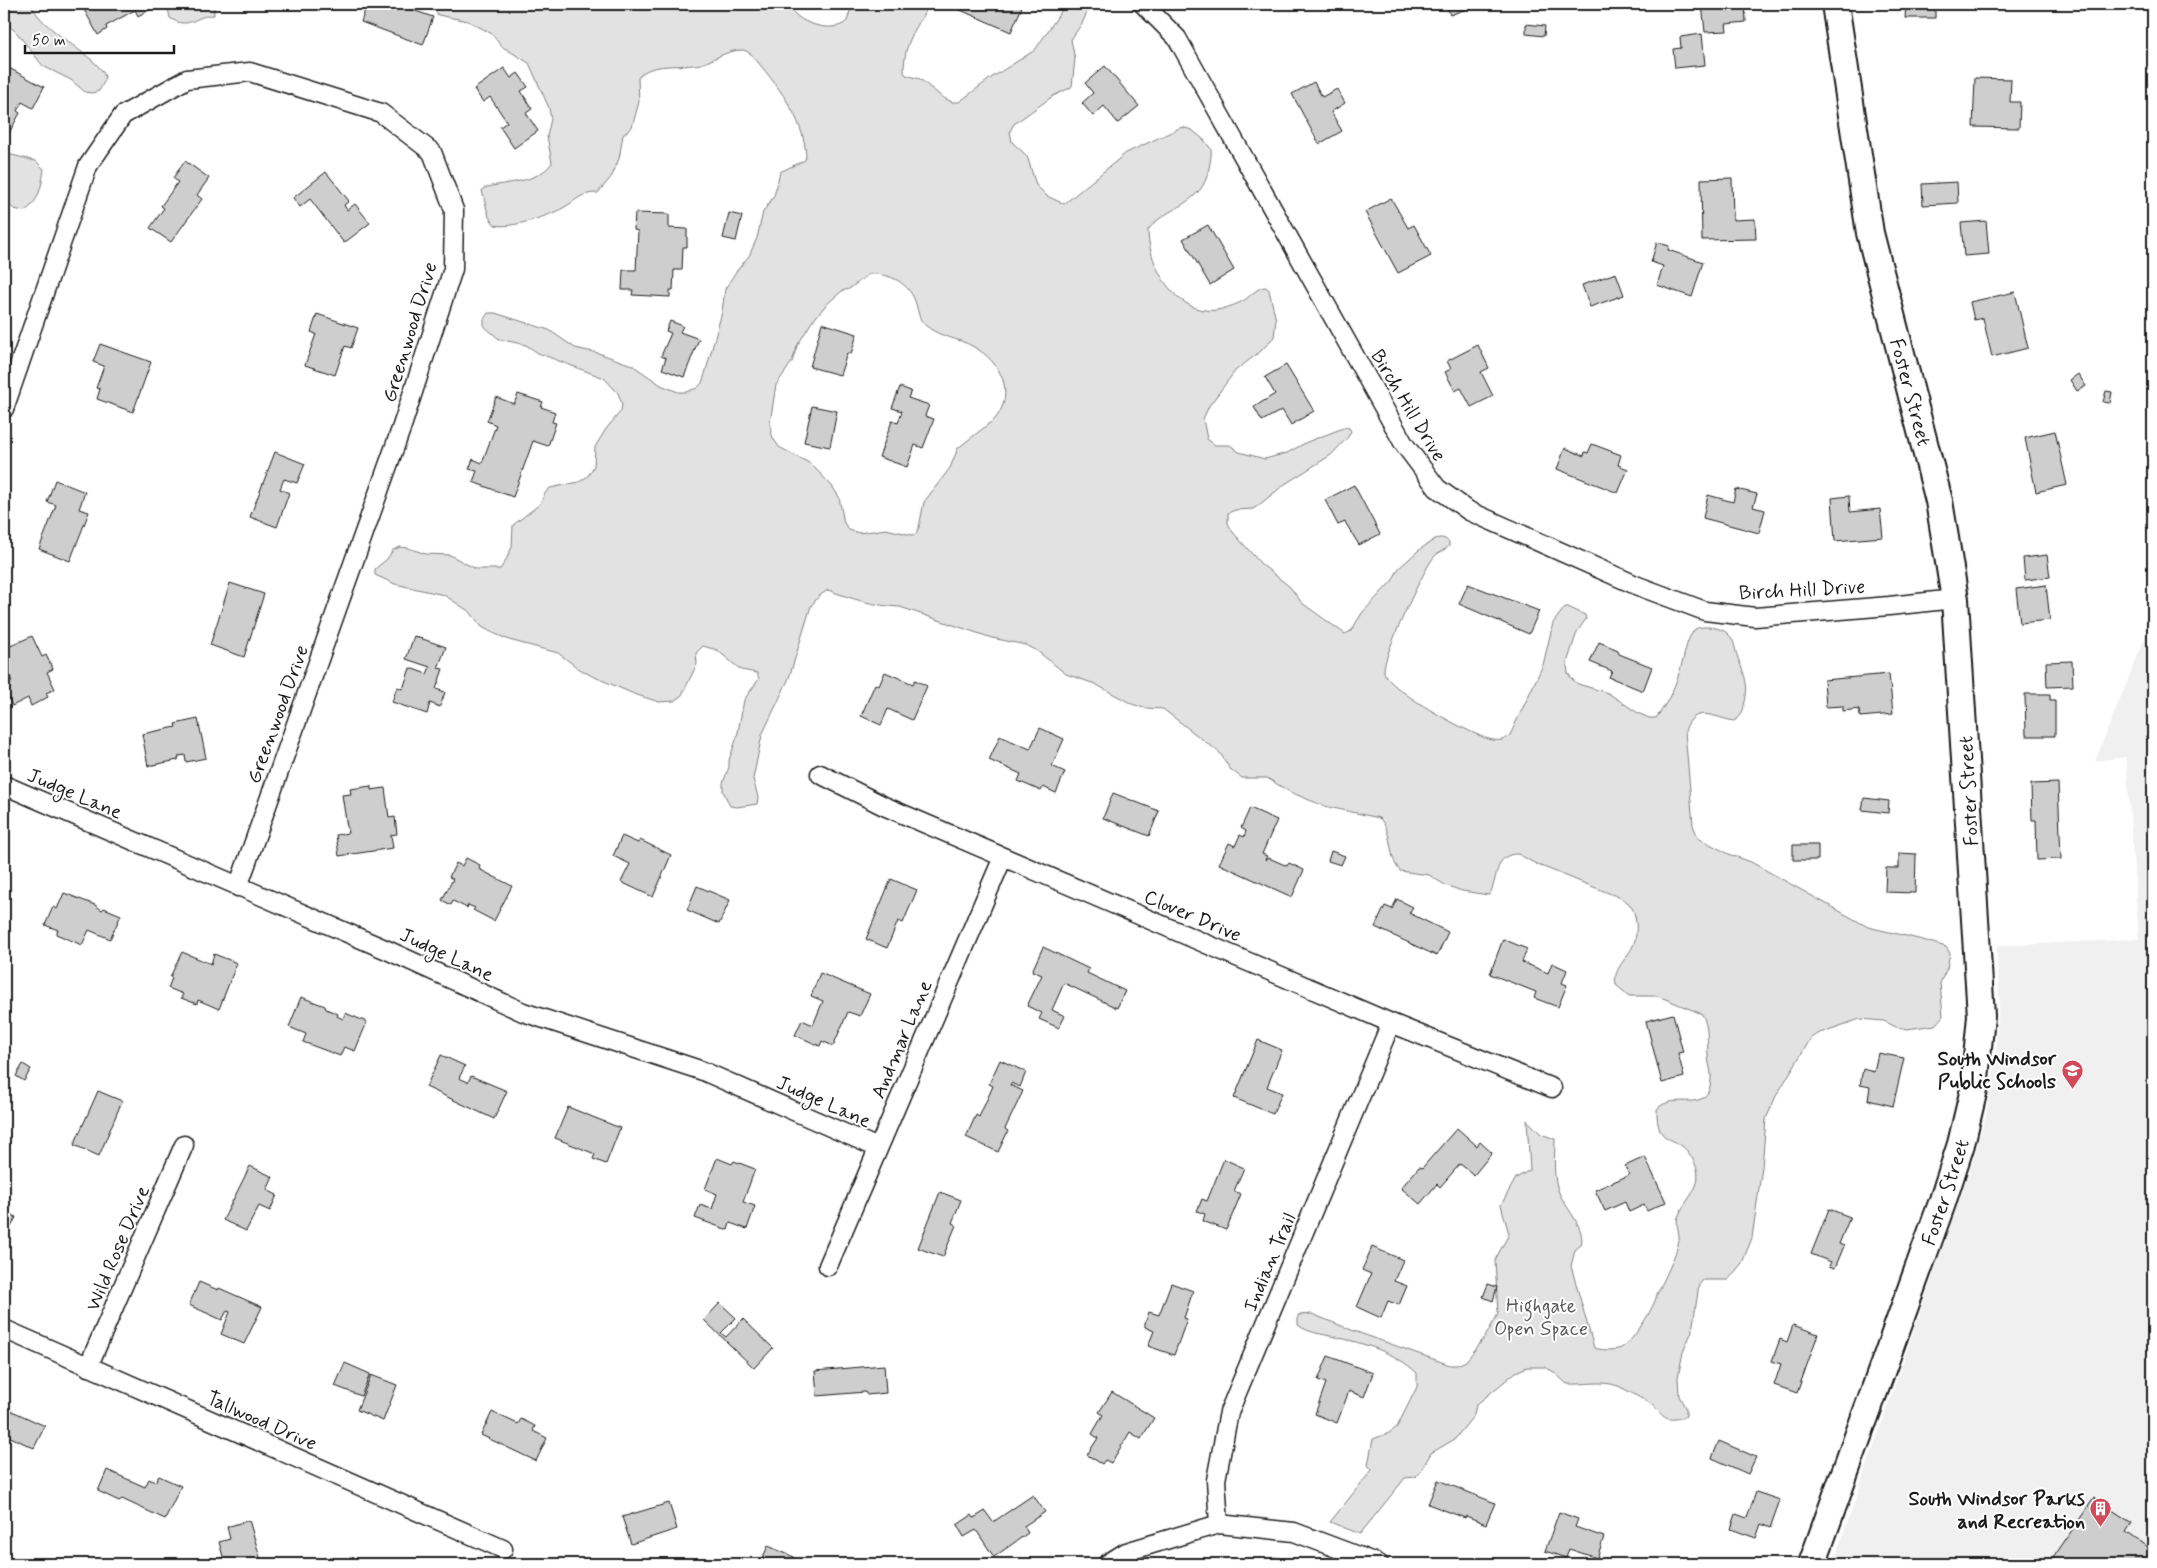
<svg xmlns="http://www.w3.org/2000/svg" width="2157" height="1568" viewBox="0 0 2157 1568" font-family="Mynerve,sans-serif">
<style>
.built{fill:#f0f0f0}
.green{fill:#e2e2e2;stroke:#7f7f7f;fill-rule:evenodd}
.building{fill:#cecece;stroke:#1c1c1c}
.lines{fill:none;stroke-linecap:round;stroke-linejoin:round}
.street-casing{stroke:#1c1c1c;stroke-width:21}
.secondary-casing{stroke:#1c1c1c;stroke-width:30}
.street{stroke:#fff;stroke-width:18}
.secondary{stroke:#fff;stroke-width:26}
.labels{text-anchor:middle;stroke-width:4;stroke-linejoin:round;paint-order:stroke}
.street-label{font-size:20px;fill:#1c1c1c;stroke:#fff}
.poi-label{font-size:20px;font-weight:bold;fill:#1c1c1c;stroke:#fff;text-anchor:end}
.park-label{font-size:20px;fill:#575757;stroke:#fff}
</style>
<rect width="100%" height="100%" fill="#fff"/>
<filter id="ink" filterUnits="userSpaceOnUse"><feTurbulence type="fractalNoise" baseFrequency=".02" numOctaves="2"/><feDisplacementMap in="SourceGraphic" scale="10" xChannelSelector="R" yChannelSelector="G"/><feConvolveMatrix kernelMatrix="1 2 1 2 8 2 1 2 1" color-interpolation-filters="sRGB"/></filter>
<g filter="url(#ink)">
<path class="built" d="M2153,618v946h-320l141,-407 12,-42 10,-61 3,-53 -2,-55 142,-7 -13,-182 -31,4z"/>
<path class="green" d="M4,4h27c10,27 69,53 74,73 0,5 -4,10 -6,14l-7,2 -7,-1 -14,-12 -28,-14 -26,-33 -13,-12z
M167,4h47v11c-19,0 -25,16 -44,3z
M430,4h359c4,19 45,31 58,17l3,-10 6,-7h73c-13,27 -25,36 -25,68l2,3 14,4 22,18 10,5h7l32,-24 44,-28 31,-46h21c1,16 -9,23 -16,36l4,19 -3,27 -2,2 -17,8 -39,28 -4,7 2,11 15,14 9,29 11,11 17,8 62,-51 56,-26 10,3 12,10 7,9c1,6 -1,13 -2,19 -6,38 -42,37 -61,62 0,37 31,90 74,79 7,-2 15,-5 21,-8 8,-5 14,-14 23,-14l3,3 7,30 -2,17 -13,14 -26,20 -26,35 -6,13 4,20 8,6h15l9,7 26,7 22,-6 20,-11 39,-15 3,1 2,3 -3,6 -17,18 -46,29 -26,21 -6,4 -18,1 -7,3v10l4,8 29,33 29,23 12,16 43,31 6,-3 11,-18 30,-32 7,-13 20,-18 16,-11c6,-2 10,-1 14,3v4c-5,5 -11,6 -15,11 -10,11 -53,103 -50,115 3,17 90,65 109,68 6,1 13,0 17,-5l33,-70 10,-42 12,-16h3l17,8 1,4 -9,13 -10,31 1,10 4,6 6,5 30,9 30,20 11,5h7c13,-17 21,-35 26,-55 4,-13 4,-23 13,-34 8,-4 27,-2 33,5 6,6 6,10 8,18 6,20 15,30 8,53 -1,7 -3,12 -10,16 -19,-3 -40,-18 -49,10l8,94 5,13 31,16 22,8 117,65 55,13 23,7 4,6 -3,15 -7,15 3,33 -8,9 -28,4 -11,-2 -12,-6 -24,-2 -43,15 -6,4 -35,58 -10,23 -4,48 -10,71 -10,25 -14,17h-25l-4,5 -7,46 -9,21 -5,25 1,19 7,13v7c-26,10 -22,-5 -40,-15 -8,-4 -19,-11 -28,-15 -16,-6 -34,-1 -51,-2l-13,-12 -9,-5h-18l-11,5 -40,33 -2,10 -19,24 -24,14 -11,19 -5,5 -10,1 -45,56 -30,-12 42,-52 -4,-5 5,-26 16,-6 8,-6 20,-40v-14c-22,-21 -54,-30 -82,-36 -12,-3 -27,-4 -37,-12v-10l14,-1 42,17 96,34h7l9,-4 19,-24 13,-23 -3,-54 14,-26 -8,-29 15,-27 14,-8 -3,-50 14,14 14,5c0,18 -3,39 5,56 7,14 26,34 21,50l-6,5 -4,16 23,82c7,2 19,3 27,0 11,-5 34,-41 36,-54 7,-14 19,-38 22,-54 1,-8 -4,-15 -1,-23 9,-22 30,-32 14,-59 -15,-27 -36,-8 -35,-49 17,-19 52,8 54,-30 1,-8 -3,-15 -3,-23 -1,-14 1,-30 -6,-42l-44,-18h-29l-13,-11c-4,-17 13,-27 18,-42 4,-10 3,-30 -4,-38 -2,-3 -6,-5 -9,-7l-85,-34 -18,-10c-25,-1 -20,29 -29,41l-27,-4 -17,-6 -16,-10 -29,-4c-13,-15 -6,-39 -21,-53l-55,-12 -34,-14 -23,-14h-25l-12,-9 -10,-16 -57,-44 -18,-1 -13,-4 -37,-20 -29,-10 -30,-24 -10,-5 -34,-7 -92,-31c-25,-1 -48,-8 -72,-17l-9,6 -8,10 -22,72 -27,57 -9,44 5,18 -1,7 -20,3 -7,-1 -7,-15v-8l6,-16v-7l8,-23 7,-37 15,-21 -2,-6 -16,-3 -24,-20 -14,-4 -7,7 1,11 -15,31 -8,6 -15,1 -25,-8 -42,-18 -14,-8 -20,-15 -49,-13 -18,-8 -9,-5 -12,-15 -26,-17 -49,-11 -20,-9v-6l12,-10 6,-9 7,-3 8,1 18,6 24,1 26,14h24l5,-7 7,-15 1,-22 27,-21 5,-11 5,-5 29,-6 9,-6 6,-10 1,-19 11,-18 15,-18 1,-7 -4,-11 -14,-15 -66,-25 -12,-8 -27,-6 -15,-13v-7l4,-6h7l54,17 26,18 23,5 34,12 29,20 17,7h8l11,-4 5,-5 3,-9 17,-62 3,-23 10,-16 14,-17 8,-18 6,-26 11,-16 6,-24 25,-12 1,-4c-2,-39 -30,-72 -54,-101 -3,-2 -6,-5 -10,-5 -15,0 -28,10 -41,14 -18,4 -52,-3 -63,14l1,24 -7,25 -9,8 -4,24 -7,17 -14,17c-19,0 -20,7 -35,15 -14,8 -53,21 -68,17l-6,-8 -7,-26 2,-3c24,-7 52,-4 68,-25l-5,-27 4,-17 -2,-11 -20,-45 -28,-17 -9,-12 -9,-5 -15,-8 -30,-6zM869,274c21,-1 41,9 47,30 2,7 3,16 9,21 17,14 32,12 49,22 27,15 42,46 21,72l-37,29 -8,20 -26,34 -5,25 -3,7 -4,1 -26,-6 -27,4 -10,-3 -5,-7 -5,-26 -7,-11 -21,-22 -32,-17 -6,-9 -2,-7 -1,-8 6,-38 16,-23 5,-16 14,-23 15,-18 16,-14 7,-2z
M4,153l32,8 8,8c-2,15 -5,35 -20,42l-10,-2 -10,-9z
M1274,1557l31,7h-32z"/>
<path class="building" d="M81,4h78v1l-21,11 -3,-6 -29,16 1,3 -9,6z
M367,4h34v2l32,11 -10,28 -62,-23z
M951,4h63l8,3 -11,25 -60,-26z
M1446,4h18l2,5 -16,6z
M1702,4h43l1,18 -20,2 1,7 -22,1z
M1906,4h29v14h-30z
M1526,24l19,2 -1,10 -18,-2z
M1702,34l3,31 -30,3 -2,-19 8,-1 -1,-11z
M1105,66l34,40 -21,17 -14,-17 -11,10 -11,-13 11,-10 -8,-10z
M7,67l37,20 -11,21 -11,-6 -5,9 3,2 -11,20 -5,-3v-57z
M504,68l7,10 7,-5 10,14 -7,4 11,18 -6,4 12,18 -24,17 -14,-21 7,-5 -17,-25 -7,5 -9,-13z
M1975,78l36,1 -1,23h10l-1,26 -46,-1z
M1314,82l8,15 15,-8 8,14 -14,9 11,19 -23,13 -27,-50z
M185,161l24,17 -12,17 5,4 -31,43 -21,-14 14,-20 -3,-2 17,-24 -5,-4z
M326,172l23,29 -5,4 3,5 8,-6 15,19 -26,20 -34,-44 -10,8 -7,-9z
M1732,178l1,42 22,-1 1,20 -54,1 -1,-61z
M1957,182l1,21 -35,2 -1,-21z
M1391,198l17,30 6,-3 17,31 -33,17 -33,-61z
M635,213l34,1v14l18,1v18h-4l-1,23h-8l-1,20h-3v7l-38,-2 1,-5h-11l1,-20h13l2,-39 -4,-1z
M729,213l13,3 -6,25 -13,-3z
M1986,221l3,33 -25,2 -3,-33z
M1208,225l26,45 -24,15 -27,-46z
M1657,242l12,4 -1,4 35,12 -11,35 -35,-12 6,-19 -12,-4z
M1616,273l8,22 -34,12 -8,-22z
M2015,292l13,56 -36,9 -9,-39 -9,2 -4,-18z
M317,314l41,14 -7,20 -6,-2 -10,29 -30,-10 11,-31 -5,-2z
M670,321l13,5 -3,6 19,7 -15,38 -22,-8 4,-11 -5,-2 10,-23 -5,-2z
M822,323l35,11 -6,20 -4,-1 -7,22 -30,-8z
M100,344l51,18 -18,50 -36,-13 3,-10 -4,-1 8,-22 -11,-4z
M1478,345l11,23 -8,4 12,24 -22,11 -10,-19 -6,3 -10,-19 6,-3 -4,-8z
M1286,365l28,46 -23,14 -9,-15 -20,11 -8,-14 21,-13 -10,-17z
M2078,374l8,12 -9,5 -7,-11z
M900,387l11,4 -3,7 21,7 -4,11 9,3 -11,29 -8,-3 -8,22 -28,-10 13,-36 6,2 4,-12 -10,-3z
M2106,391l6,1 -2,11 -7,-1z
M518,394l25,8 -2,5 14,5 -3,10 4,1 -8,23 -15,-5 -20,56 -40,-15 4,-11 -8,-2 4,-10 9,4 14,-38 -9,-4 9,-24 18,7z
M812,406l25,5 -7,36 -26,-5z
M2055,431l12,54 -31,7 -11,-54z
M1592,444l29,11 -3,10 10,4 -10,24 -61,-24 8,-21 19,8 1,-4 3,1z
M275,452l30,12 -8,19 -13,-4 -4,10 9,4 -12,34 -27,-10z
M55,480l30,12 -6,17 10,3 -19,49 -31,-12 17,-44 -9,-3z
M1354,485l26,49 -21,11 -14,-23 -7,3 -13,-25z
M1736,489l21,5 -4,13 12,3 -6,23 -56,-15 5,-23 25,7z
M1849,496l1,16 30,-3 3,28 -48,4 -3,-43z
M2047,555l3,22 -25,3 -2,-22z
M230,583l34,11 -20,63 -34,-12z
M1468,584l71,27 -10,23 -70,-30z
M2046,585l4,35 -30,3 -4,-34z
M32,636l10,21 4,-2 7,14 -6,3 8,17 -9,4 2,4 -17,9 -3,-8 -16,8 -8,-17v-4l8,-4 -4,-8 -4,2v-26z
M414,636l32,11 -8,21 5,1 -7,20 9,3 -5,15 -10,-4 -3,11 -35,-12 5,-15 6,2 7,-21 17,6 3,-7 -24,-8z
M1599,642l19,8 1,4 33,13 -9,24 -34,-14 3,-6 -22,-9z
M2072,661l1,25 -26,1 -1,-25z
M885,672l28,12 2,-4 12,6 -15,34 -24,-11 -7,16 -20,-9 14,-32 4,2z
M1889,674l4,40 -33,3 -1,-8 -16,2v-5l-17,1 -2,-27z
M2025,694h25v6h5v36h-29z
M198,719l8,39 -20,4 -1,-7 -6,1 -1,4 -30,6 -6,-32 34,-7 -1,-3z
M1040,728l24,11 -12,27 13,6 -9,21 -13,-6 -2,4 -23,-10 3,-7 -32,-14 11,-24 30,13z
M2058,783l3,76 -24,1 -1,-40h-4l-1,-36z
M371,786v4l14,-2 4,30 6,-1 2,17 -6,1 2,13 -54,8 -3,-21 12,-2 -6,-38 9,-1 -1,-5z
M1113,793l46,18 -10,25 -46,-18z
M1864,798l25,3 -1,12 -26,-3z
M1250,808l27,12 -15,34 5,2 -2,4 4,-2 18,8 2,-3 15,7 -12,27 -73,-33 10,-21 6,3 5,-11 4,2 2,-6 -5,-3z
M622,836l16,7 2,-3 31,15 -18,42 -32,-15 9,-18 -17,-8z
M1793,845h25v15h-25z
M1331,851l14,5 -4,9 -13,-4z
M1899,853l17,1 -1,39 -30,-1 1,-24h13z
M466,858l14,7 -1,4 33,17 -18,35 -21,-11 2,-2 -7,-3 -1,3 -14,-7 -2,4 -9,-5 11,-21 -4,-2 7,-14 6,3z
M891,879l26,11 -14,33 -5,-2 -11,27 -21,-9z
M697,886l33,14 -11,24 -32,-14z
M64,893l31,12 7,5 2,-2 17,7 -11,24 -21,-9 -7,15 -26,-11 2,-4 -13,-5 8,-18 4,2z
M1397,899l16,8 -4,6 39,19 -11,24 -62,-29 10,-21 7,3z
M1503,939l24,10 -5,13 26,11 4,-10 15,7 -5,13 5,2 -9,22 -24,-9 2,-6 -46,-18z
M1043,947l46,22 -2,4 38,18 -8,17 -53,-25 -12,27 13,6 -6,12 -20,-9 3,-6 -15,-7 15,-31 -10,-4z
M182,952l29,12 3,-10 23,9 -18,46 -21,-9 -1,4 -16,-6 2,-4 -15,-6 4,-10 -2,-1z
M820,973l50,21 -10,22 -12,-4 -15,34 -11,-5 -2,5 -25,-11 7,-15 11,5 10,-24 -12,-5z
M301,997l24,9 1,3 12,5 -1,2 6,3 2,-6 22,9 -12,29 -11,-4 -4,9 -37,-14 3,-8 -17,-7z
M1673,1014l10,38 -5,1 6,24 -22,6 -16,-62z
M1258,1040l24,10 -15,37 15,6 -9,21 -39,-16z
M1878,1053l26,5 -11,48 -25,-6 2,-13 -10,-2 3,-16 11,3z
M441,1055l24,11 -6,12 9,4 3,-6 36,15 -13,28 -68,-32z
M1000,1060l26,12 -6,15 -9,-4 -1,2 13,6 -18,38 3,2 -10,21 -32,-15 10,-22 3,2 14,-31 -4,-2z
M23,1064l8,5 -7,12 -8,-5z
M98,1091l24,10 -23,55 -25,-11z
M568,1107l52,21 -14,36 -13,-5 2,-5 -40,-16z
M1457,1128l20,18 3,-4 12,11 -18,22 -14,-11 -20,23 -3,-3 -17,20 -19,-16 18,-21 3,1z
M1645,1157l21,45 -19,9 -3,-6 -15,7 -4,-10 -20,9 -10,-21 34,-15 -4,-9z
M717,1158l15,6 2,-3 21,8 -12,33 12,4 -8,23 -17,-6 -2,7 -33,-12 5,-13 12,4 5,-15 -12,-5z
M1224,1159l20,9 -10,23 7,3 -15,36 -23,-9 2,-7 -8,-3 5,-12 5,2z
M250,1166l23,11 -6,13 10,5 -7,16 -11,-5 -13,25 -23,-11z
M940,1192l21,8 -9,23 4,2 -13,32 -25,-9z
M1829,1209l21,8 -11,27 5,2 -9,22 -6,-2 2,-4 -20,-8z
M4,1211l12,6 -12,25z
M1372,1247l31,13 -9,21 13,5 -8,19 -11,-4 -7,17 -24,-11 14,-33 -9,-4z
M199,1282l19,8 1,-2 43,19 -18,37 -23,-10 9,-22 -3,-1 -5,9 -33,-15z
M1171,1283l22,8 -9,27 3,1 -13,36 -26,-9 6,-15 -9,-4v-3l4,-12 10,3z
M1488,1284l9,3 -4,14 -10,-4z
M720,1303l16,15 -15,15 5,4 17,-18 30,29 -19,20 -50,-48z
M1793,1325l25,9 -21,59 -23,-8 7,-21 -9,-3 8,-22 7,3z
M1328,1356l45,17 -9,24 -15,-6 -12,32 -22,-9 11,-31 -8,-3z
M345,1363l25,11 -9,22 -26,-10z
M884,1365l2,28 -19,2 -2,-3 -48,4 -2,-25z
M371,1375l26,10 -14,36 -26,-11z
M1112,1392l42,26 -13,21 -11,-7 -19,31 -6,-3 -3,4 -15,-9 11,-17 -6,-4 11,-19 -4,-3z
M4,1409l5,3 1,-2 35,16 -11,22 -30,-14z
M492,1412l26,12 3,-5 14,7 -2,5 14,7 -11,23 -55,-26z
M1719,1441l37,16 -8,17 -36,-16z
M107,1470l38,17 4,-8 6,3 4,-6 22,10 -16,33 -43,-20 -3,2 -21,-10z
M1438,1480l57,23 -9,21 -20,-8 -1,2 -37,-14z
M1756,1492l24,8 -10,28 -9,-4 -5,14 -25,-9 5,-15 11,4z
M1033,1495l12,17 -21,14 4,7 -34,24 -18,-27 -12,7 -7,-12 15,-10 2,3 11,-7 8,11z
M2094,1498l38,25 -6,9 27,19v13h-104z
M669,1503l8,26 -46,15 -9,-27z
M1559,1512l19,7 -3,8 29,10 -7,21 -28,-9 -3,9 -21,-7z
M249,1520l13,44h-26l-1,-3 -10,3 -6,-22 11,-3 -3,-12z
M768,1546l26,11 -3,7h-31z"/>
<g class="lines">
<defs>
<path id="street" d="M1143,4l34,34 227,406 33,44 32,23 169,75 67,25 50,6 134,-11 66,-7
M4,409l84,-243 35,-51 64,-36 63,-7 131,41 51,39 22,58 -1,59 -52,160 -163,458
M820,774l64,32 507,217 161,65
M4,785l383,165 136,62 180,59 175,77
M828,1266l175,-409
M4,1329l499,220
M88,1367l96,-222
M1219,1524l-3,-44 13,-68 162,-389
M1107,1564l19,-12 93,-28 75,8 85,32"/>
<g id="secondary">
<path id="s1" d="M1812,1564l130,-361 19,-59 13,-55 7,-73 -26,-417 -16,-98 -69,-268 -35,-229"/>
</g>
</defs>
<use href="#street" class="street-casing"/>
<use href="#secondary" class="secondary-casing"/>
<use href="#street" class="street"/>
<use href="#secondary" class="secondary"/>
</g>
</g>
<defs>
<symbol id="school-pin" viewBox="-11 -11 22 30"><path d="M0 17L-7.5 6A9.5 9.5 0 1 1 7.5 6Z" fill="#d1495b" stroke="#fff"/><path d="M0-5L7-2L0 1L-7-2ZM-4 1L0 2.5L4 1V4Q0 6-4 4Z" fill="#fff"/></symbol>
<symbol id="building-pin" viewBox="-11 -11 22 30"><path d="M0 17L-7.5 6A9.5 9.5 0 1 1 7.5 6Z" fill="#d1495b" stroke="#fff"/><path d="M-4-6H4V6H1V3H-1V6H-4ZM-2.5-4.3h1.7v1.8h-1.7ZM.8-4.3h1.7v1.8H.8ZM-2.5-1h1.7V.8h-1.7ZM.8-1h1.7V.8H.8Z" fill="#fff"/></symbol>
</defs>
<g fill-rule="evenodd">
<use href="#school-pin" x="2060" y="1058" width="25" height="34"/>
<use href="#building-pin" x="2088" y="1496" width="25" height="34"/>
</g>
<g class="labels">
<g class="street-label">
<text transform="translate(409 332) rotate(-73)" y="7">Greenwood Drive</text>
<text transform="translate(1911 392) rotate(75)" y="7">Foster Street</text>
<text transform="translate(1409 405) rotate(59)" y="7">Birch Hill Drive</text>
<text transform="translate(1802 589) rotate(-3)" y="7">Birch Hill Drive</text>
<text transform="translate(277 714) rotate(-70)" y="7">Greenwood Drive</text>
<text transform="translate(1968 791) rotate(-93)" y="7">Foster Street</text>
<text transform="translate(75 793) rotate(23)" y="7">Judge Lane</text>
<text transform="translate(1193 915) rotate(23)" y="7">Clover Drive</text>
<text transform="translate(447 954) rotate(25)" y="7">Judge Lane</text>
<text transform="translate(901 1039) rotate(-67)" y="7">Andmar Lane</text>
<text transform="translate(824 1101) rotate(24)" y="7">Judge Lane</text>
<text dy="7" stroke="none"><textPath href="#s1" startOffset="395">Foster Street</textPath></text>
<text transform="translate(117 1248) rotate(-67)" y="7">Wild Rose Drive</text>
<text transform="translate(1269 1262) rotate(-67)" y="7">Indian Trail</text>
<text transform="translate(262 1420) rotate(24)" y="7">Tallwood Drive</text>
</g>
<g class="poi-label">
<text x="2056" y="1065">South Windsor<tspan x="2056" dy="23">Public Schools</tspan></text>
<text x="2085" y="1505">South Windsor Parks<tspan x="2085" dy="23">and Recreation</tspan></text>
</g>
<g class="park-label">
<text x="1541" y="1312">Highgate<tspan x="1541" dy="23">Open Space</tspan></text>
</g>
</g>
<rect width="2157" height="1568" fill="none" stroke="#fff" stroke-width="20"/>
<rect x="10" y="10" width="2137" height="1548" fill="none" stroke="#1c1c1c" stroke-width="2" filter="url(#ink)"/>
<path d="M25 45v8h149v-8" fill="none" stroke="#1c1c1c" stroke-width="2.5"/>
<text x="32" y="45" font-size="15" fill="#1c1c1c" stroke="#ffffff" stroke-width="4" paint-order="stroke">50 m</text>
</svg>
